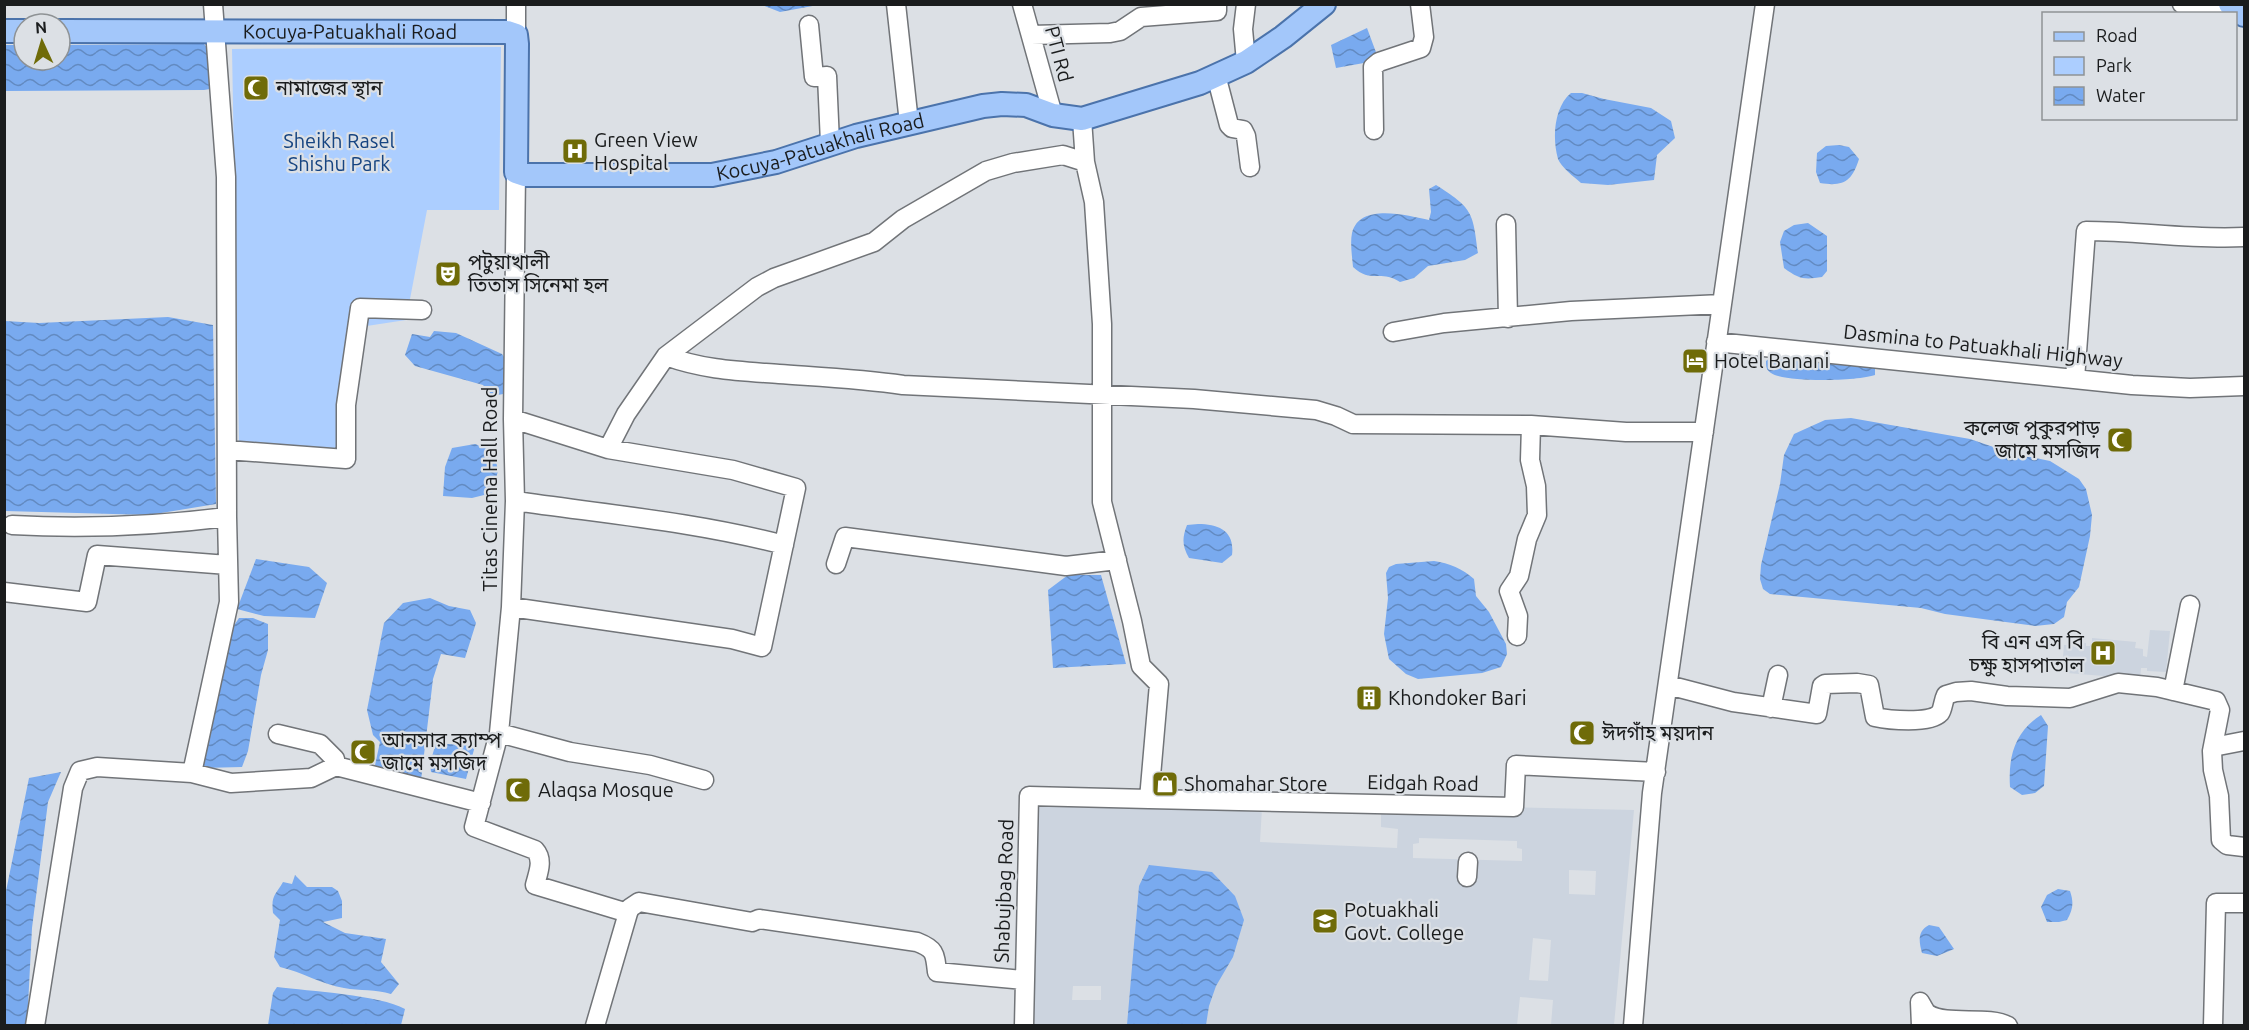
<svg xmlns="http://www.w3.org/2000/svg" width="2249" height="1030" viewBox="0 0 2249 1030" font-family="Ubuntu,'Noto Sans Bengali',sans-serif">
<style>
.built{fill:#ccd4df;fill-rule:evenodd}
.park{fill:#acceff}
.water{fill:url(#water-waves)}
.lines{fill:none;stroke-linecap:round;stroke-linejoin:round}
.minor-casing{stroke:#717478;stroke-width:21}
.major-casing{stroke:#4b73ab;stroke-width:26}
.minor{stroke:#fff;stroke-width:18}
.major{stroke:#a3c7fa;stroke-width:22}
.labels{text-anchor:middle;stroke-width:4.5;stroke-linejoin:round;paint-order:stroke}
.street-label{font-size:20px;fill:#1a1c1d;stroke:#dce0e5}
.poi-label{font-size:20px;fill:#1a1c1d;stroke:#dce0e5;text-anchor:start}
.park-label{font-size:20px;fill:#164481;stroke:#dce0e5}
</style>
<defs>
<pattern id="water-waves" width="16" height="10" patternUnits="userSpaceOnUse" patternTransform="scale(1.5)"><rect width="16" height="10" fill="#79aaef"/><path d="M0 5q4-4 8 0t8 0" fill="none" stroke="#628ac1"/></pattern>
</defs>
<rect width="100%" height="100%" fill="#dce0e5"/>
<path class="built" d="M2150,630l20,1 -4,41 -19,-1v-3h-6l-1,11 -73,-6v-4l-5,-1 2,-23h3l1,-4 18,2v3h6v-8l44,4 -1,6 8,1v7l4,1z
M1029,796l605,14 -20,215h-63l2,-25 -33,-3 -3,28 -493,1zM1262,808l119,5v14l17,2 -1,19 -137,-6zM1419,838l98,3v7l5,1v12l-109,-3v-14l6,-1zM1569,870l27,1 -1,24 -26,-1zM1533,938l18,2 -3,41 -19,-1zM1073,986h28v14h-29z"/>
<path class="park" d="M501,47l-2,163h-72l-21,110 -59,9 -7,123 -101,-9 -7,-394z"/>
<path class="water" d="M762,5h56l-38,7z
M1367,28l10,27 -2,6 -39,7 -5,-23z
M204,44l6,7v38l-6,1 -199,1 -1,-46h20v15h36v-15z
M1571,93h11l22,6 47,9 20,13 4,17 -18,17 -3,25 -46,5 -27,-2c-7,-6 -20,-16 -23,-24 -6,-21 -4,-52 13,-66z
M1839,145l10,2 10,12c-7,22 -15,28 -39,24l-4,-11 1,-19 9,-7z
M1436,185c36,23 37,26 42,68l-13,7 -37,6 -14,12 -14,4c-19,-13 -29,2 -47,-15 -1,-11 -3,-24 -1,-34 8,-31 56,-17 77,-13l2,-8 -2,-23z
M1808,223l19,13v35l-5,6c-18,3 -23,2 -38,-9l-4,-26 4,-11 10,-6z
M168,317l45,8 3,179 -67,11 -144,-4v-190l34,2z
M434,331l22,2 46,21 5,7 2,32 -17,3 -9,-11 -68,-19 -10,-11 7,-21 18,3z
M1774,355l101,12v8c-17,6 -90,8 -104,-2 -5,-3 -5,-7 -5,-12z
M1851,418l119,21 41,14 39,8 29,18 7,10 6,26 -2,21 -11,51 -12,15 -3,15 -10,7 -19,2 -37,-5 -53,-7 -24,-6 -151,-14 -7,-5 -3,-10 1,-14 19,-81 4,-29 10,-21 31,-14z
M475,444l19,7 4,20 -6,22 -20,5 -29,-2 2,-29 7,-19z
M1198,524c21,0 37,7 34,31l-10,8 -33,-5c-7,-12 -7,-20 -2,-33z
M256,559l53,8 18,16 -12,35 -51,-2 -27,-7z
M1434,561c15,2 29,8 40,18l2,17 13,16 17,32 1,10 -6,13 -19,6 -64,6 -12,-5 -17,-15 -5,-25 4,-36 -2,-25 3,-6 7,-3z
M1068,575h33l25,89 -73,4 -5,-78z
M430,598l19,8 21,4 6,13 -11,35 -24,-4 -8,25 -12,101 -47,-10 6,-28 -7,-7 -6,-25 17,-87 19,-20z
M239,618h14l15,6v26l-7,25 -13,76 -6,16 -39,1 23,-117 7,-24z
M2041,715l7,11 -4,60 -9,7 -13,2 -12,-8c-2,-31 5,-55 31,-72z
M436,743l39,3 -9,33 -35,-7 -1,-9z
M61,772l-13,30 -16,126 -5,97 -22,1v-130l24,-118z
M1149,865l63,7 23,24 9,24 -11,37 -17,29 -7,20 -3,19h-79l12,-139z
M295,875l12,12h25l6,4 4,10v17l-19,4 22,11 41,6 -5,23 18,22 -8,10c-15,-5 -31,-3 -47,-6 -23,-4 -42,-16 -64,-21l-6,-10 6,-37 -7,-7c-2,-18 2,-17 10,-31l9,2z
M2058,889l12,2c4,12 3,18 -3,29l-8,2h-12l-6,-15 6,-12z
M1929,925l10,2 15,22 -17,7 -15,-3c-3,-11 -5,-22 7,-28z
M277,987c32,4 103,8 128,22l-4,16h-133l5,-32z"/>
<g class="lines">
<defs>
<path id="minor" d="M516,4v31
M896,4l13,119
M1022,4l31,111
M2182,4l34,5
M809,25l5,52 13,-1 3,67
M1031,35l79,-2 10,-2 21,-14 76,-6v-7
M1246,62l-3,-33 3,-25
M1216,75l13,50 3,3 11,2 3,6 4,31
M1374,130l-1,-63 6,-5 42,-14 3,-11 -4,-33
M516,172l-3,247 2,82 -4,106 -12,126 -25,94 61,23c9,10 3,23 0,35l93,28 2,-5 9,-6 113,20 7,-3 158,23c18,7 18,11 20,30l87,8
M1506,224l2,94
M1393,332l51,-9 127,-12 151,-7
M1716,342l416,43 58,3 54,-2
M666,356c38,14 73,15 113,18 41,3 83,5 124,11l291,14 122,11 20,6 17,8 178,1 95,7h78
M2075,379l11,-148c53,0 105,9 158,6
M608,449l18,-35 40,-58 91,-69 17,-9 100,-36 29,-23 83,-48 27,-8 50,-8 22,7
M227,450l119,9v-54l14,-97 62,2
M515,501c90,13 181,21 269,44
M12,525c72,4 143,1 215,-8l-1,-340 -13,-173
M836,564l9,-27 221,29 51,-6
M4,592l83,10 10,-47 131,10
M511,607l221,32 30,8 34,-159 -63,-18 -125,-21 -95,-30
M1517,636l1,-20 -9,-25 10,-15 8,-37 10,-24 -1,-29 -6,-26 1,-35
M1668,685l65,17 84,12 5,-28 3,-2 32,-1 12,2 6,32c13,3 55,7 65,-4 3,-4 3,-12 6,-18l10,-3 15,-1 36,5 63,2 48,-15 39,4 59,14 4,9 -8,41 1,19 6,26 2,44 6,5 17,2
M2173,691l17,-86
M1771,708l7,-33
M499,733l71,19 80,13 54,15
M278,734l42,10 15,15 1,7
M2213,747l31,-6
M192,773l37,-171 -2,-85
M1149,799l365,8 2,-42 140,7
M1467,877l1,-15
M35,1026l38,-238 7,-17 17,-4 95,6 39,10 80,-5 25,-12 145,37
M595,1026l33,-113
M1024,1026l5,-230 120,3 10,-115 -18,-18 -9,-45 -30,-119v-178l-8,-122 -9,-40 -3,-43
M1633,1026l19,-233 113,-789
M1921,1026l-1,-24c2,3 5,10 8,12 19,12 60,1 80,12
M2213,1026l3,-123h28"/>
<g id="major">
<path d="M2230,4l14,11"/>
<path d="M4,31h20"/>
<path id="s1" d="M60,31l447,1 9,3 1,9 -1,128 9,3h187l64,-13 80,-26 127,-30 19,-2 24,1 27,10 29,4 118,-36 46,-21 37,-25 41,-33"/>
</g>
</defs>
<use href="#minor" class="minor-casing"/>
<use href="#major" class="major-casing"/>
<use href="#minor" class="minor"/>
<use href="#major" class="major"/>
</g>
<defs>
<symbol id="mosque-square" viewBox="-11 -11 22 22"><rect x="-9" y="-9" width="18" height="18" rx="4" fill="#6f6b08" stroke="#dce0e5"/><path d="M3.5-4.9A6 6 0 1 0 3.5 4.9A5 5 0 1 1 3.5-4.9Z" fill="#fff"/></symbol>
<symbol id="hospital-square" viewBox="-11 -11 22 22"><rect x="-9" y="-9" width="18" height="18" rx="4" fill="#6f6b08" stroke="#dce0e5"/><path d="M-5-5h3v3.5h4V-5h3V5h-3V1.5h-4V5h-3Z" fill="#fff"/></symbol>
<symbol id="theatre-square" viewBox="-11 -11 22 22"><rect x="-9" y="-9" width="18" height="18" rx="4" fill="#6f6b08" stroke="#dce0e5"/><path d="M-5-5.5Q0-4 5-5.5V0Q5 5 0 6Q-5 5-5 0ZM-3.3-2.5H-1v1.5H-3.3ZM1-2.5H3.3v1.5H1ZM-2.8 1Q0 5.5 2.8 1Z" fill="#fff"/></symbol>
<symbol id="hotel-square" viewBox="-11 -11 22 22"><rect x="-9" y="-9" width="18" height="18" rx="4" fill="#6f6b08" stroke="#dce0e5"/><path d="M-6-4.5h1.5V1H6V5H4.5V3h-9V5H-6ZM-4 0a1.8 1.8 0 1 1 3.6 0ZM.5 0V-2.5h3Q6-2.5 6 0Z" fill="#fff"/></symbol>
<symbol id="building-square" viewBox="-11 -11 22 22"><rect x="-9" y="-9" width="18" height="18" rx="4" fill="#6f6b08" stroke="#dce0e5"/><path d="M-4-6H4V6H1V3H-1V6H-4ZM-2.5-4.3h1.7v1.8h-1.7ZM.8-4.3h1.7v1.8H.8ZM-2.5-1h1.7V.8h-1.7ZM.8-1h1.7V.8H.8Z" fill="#fff"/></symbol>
<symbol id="shop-square" viewBox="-11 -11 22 22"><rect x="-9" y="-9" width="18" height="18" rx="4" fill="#6f6b08" stroke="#dce0e5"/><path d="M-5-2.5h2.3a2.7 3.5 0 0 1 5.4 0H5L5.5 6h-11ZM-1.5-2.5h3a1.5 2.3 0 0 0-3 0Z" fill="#fff"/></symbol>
<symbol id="university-square" viewBox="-11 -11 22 22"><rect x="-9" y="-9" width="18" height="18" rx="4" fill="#6f6b08" stroke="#dce0e5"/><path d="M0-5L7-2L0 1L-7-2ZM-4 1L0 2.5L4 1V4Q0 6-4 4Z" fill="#fff"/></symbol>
</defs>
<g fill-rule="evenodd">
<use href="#mosque-square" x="241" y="73" width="30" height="30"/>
<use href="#hospital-square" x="560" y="136" width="30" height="30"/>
<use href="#theatre-square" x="433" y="259" width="30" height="30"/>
<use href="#hotel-square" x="1680" y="346" width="30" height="30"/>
<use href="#mosque-square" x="2105" y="425" width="30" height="30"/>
<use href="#hospital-square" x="2088" y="638" width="30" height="30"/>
<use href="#building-square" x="1354" y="683" width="30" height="30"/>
<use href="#mosque-square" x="1567" y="718" width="30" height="30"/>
<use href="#mosque-square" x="348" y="737" width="30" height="30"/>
<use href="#shop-square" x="1150" y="769" width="30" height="30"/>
<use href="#mosque-square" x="503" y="775" width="30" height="30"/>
<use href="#university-square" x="1310" y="906" width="30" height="30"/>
</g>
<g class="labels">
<g class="street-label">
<text dy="7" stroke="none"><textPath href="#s1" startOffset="290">Kocuya-Patuakhali Road</textPath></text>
<text transform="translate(1059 54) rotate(75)" y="7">PTI Rd</text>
<text dy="7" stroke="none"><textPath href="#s1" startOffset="902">Kocuya-Patuakhali Road</textPath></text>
<text transform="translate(1983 346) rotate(6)" y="7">Dasmina to Patuakhali Highway</text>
<text transform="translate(490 489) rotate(-90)" y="7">Titas Cinema Hall Road</text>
<text transform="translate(1423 783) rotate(1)" y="7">Eidgah Road</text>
<text transform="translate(1004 891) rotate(-88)" y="7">Shabujbag Road</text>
</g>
<g class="poi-label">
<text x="276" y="95">নামাজের স্থান</text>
<text x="594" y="147">Green View<tspan x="594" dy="23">Hospital</tspan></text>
<text x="468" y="269">পটুয়াখালী<tspan x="468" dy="23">তিতাস সিনেমা হল</tspan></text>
<text x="1714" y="368">Hotel Banani</text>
<text x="2100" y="435" text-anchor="end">কলেজ পুকুরপাড়<tspan x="2100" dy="23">জামে মসজিদ</tspan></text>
<text x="2084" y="649" text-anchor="end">বি এন এস বি<tspan x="2084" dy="23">চক্ষু হাসপাতাল</tspan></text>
<text x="1388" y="705">Khondoker Bari</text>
<text x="1602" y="740">ঈদগাঁহ ময়দান</text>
<text x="382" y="747">আনসার ক্যাম্প<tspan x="382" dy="23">জামে মসজিদ</tspan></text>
<text x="1184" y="791">Shomahar Store</text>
<text x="538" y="797">Alaqsa Mosque</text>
<text x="1344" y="917">Potuakhali<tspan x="1344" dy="23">Govt. College</tspan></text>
</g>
<g class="park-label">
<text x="339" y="148">Sheikh Rasel<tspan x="339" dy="23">Shishu Park</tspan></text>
</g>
</g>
<rect width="2249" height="1030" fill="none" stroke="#1a1c1d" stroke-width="12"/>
<rect x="2042" y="12" width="195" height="108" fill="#dce0e5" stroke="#8e9295" stroke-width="1.5"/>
<rect x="2054" y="32" width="30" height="9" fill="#a3c7fa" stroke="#8e9295" stroke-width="1.5"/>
<text x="2096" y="42" font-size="18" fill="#1a1c1d">Road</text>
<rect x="2054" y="57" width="30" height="18" fill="#acceff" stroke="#8e9295" stroke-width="1.5"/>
<text x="2096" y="72" font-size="18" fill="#1a1c1d">Park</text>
<rect x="2054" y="87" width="30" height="18" fill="url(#water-waves)" stroke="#8e9295" stroke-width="1.5"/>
<text x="2096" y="102" font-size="18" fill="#1a1c1d">Water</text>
<g transform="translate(42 42) rotate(356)"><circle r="28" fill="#dce0e5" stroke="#8e9295" stroke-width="1.5"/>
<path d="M0-4.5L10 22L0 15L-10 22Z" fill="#6f6b08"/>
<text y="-9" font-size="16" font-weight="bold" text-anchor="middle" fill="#1a1c1d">N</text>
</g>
</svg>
